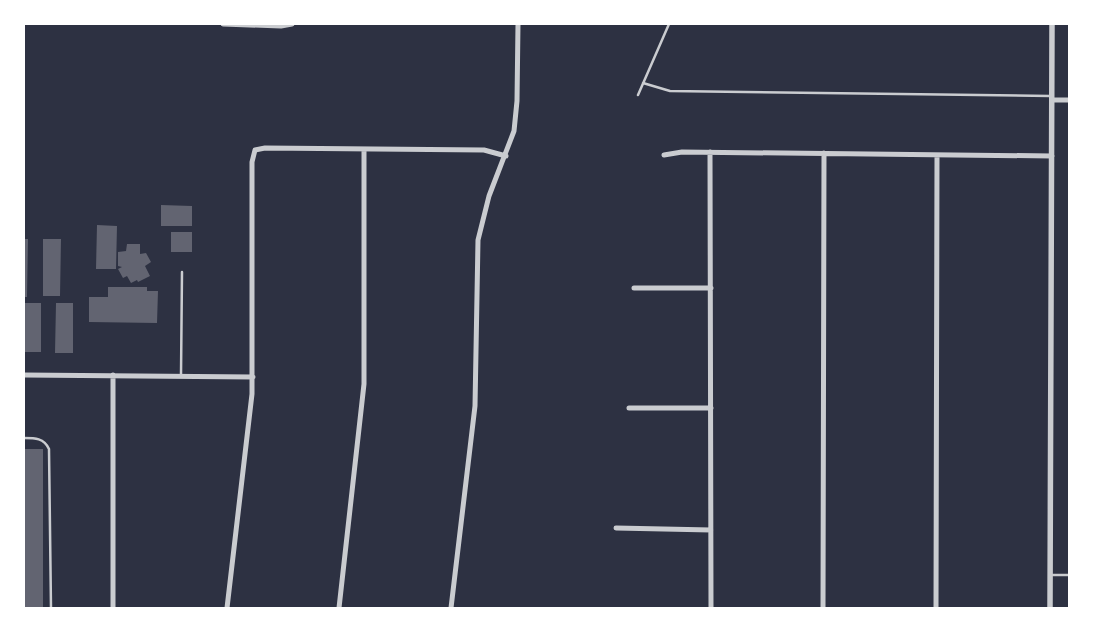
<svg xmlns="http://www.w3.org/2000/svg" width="1093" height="632" viewBox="0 0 1093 632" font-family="'Exo 2',sans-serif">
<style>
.building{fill:#626471}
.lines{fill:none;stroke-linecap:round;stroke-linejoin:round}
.service{stroke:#caccd0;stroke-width:2.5}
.minor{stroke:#caccd0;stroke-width:5}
.tertiary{stroke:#caccd0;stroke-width:5.5}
</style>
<rect width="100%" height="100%" fill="#2d3142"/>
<path class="building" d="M161,205l31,1v20h-31z
M97,225l20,1 -1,43h-20z
M171,232h21v20h-21z
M24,239h4l-1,58h-3z
M43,239h18l-1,57h-17z
M127,244h13v10l6,-1 5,9 -6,4 5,10 -12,6 -1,-2 -6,3 -4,-7 -4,2 -5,-9 4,-2 -4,-1v-14l8,-1z
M108,287h39v4h11l-1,32 -68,-1v-25h19z
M24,303h17v49h-17z
M56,303h17v50h-18z
M24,449h19v159h-19z"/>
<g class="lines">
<path class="service" d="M643,83l27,8 380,5
M638,95l31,-71
M181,375l1,-103
M24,438c11,0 20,0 25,11l2,159
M1051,575h18"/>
<path class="minor" d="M223,24l58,2 11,-2
M1052,100h17
M710,152l1,456
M664,155l18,-3 370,4
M634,288h77
M24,375l229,2
M629,408h82
M616,528l95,2
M113,608v-233
M227,608l25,-214v-232l3,-12 10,-2 219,2 22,6
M339,608l25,-224v-235
M451,608l24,-202 3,-166 11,-44 25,-65 3,-30 1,-77
M823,608l1,-455
M936,608l1,-452"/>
<path class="tertiary" d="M1050,608l2,-584"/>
</g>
<rect width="1093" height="632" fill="none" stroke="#ffffff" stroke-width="50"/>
</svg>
